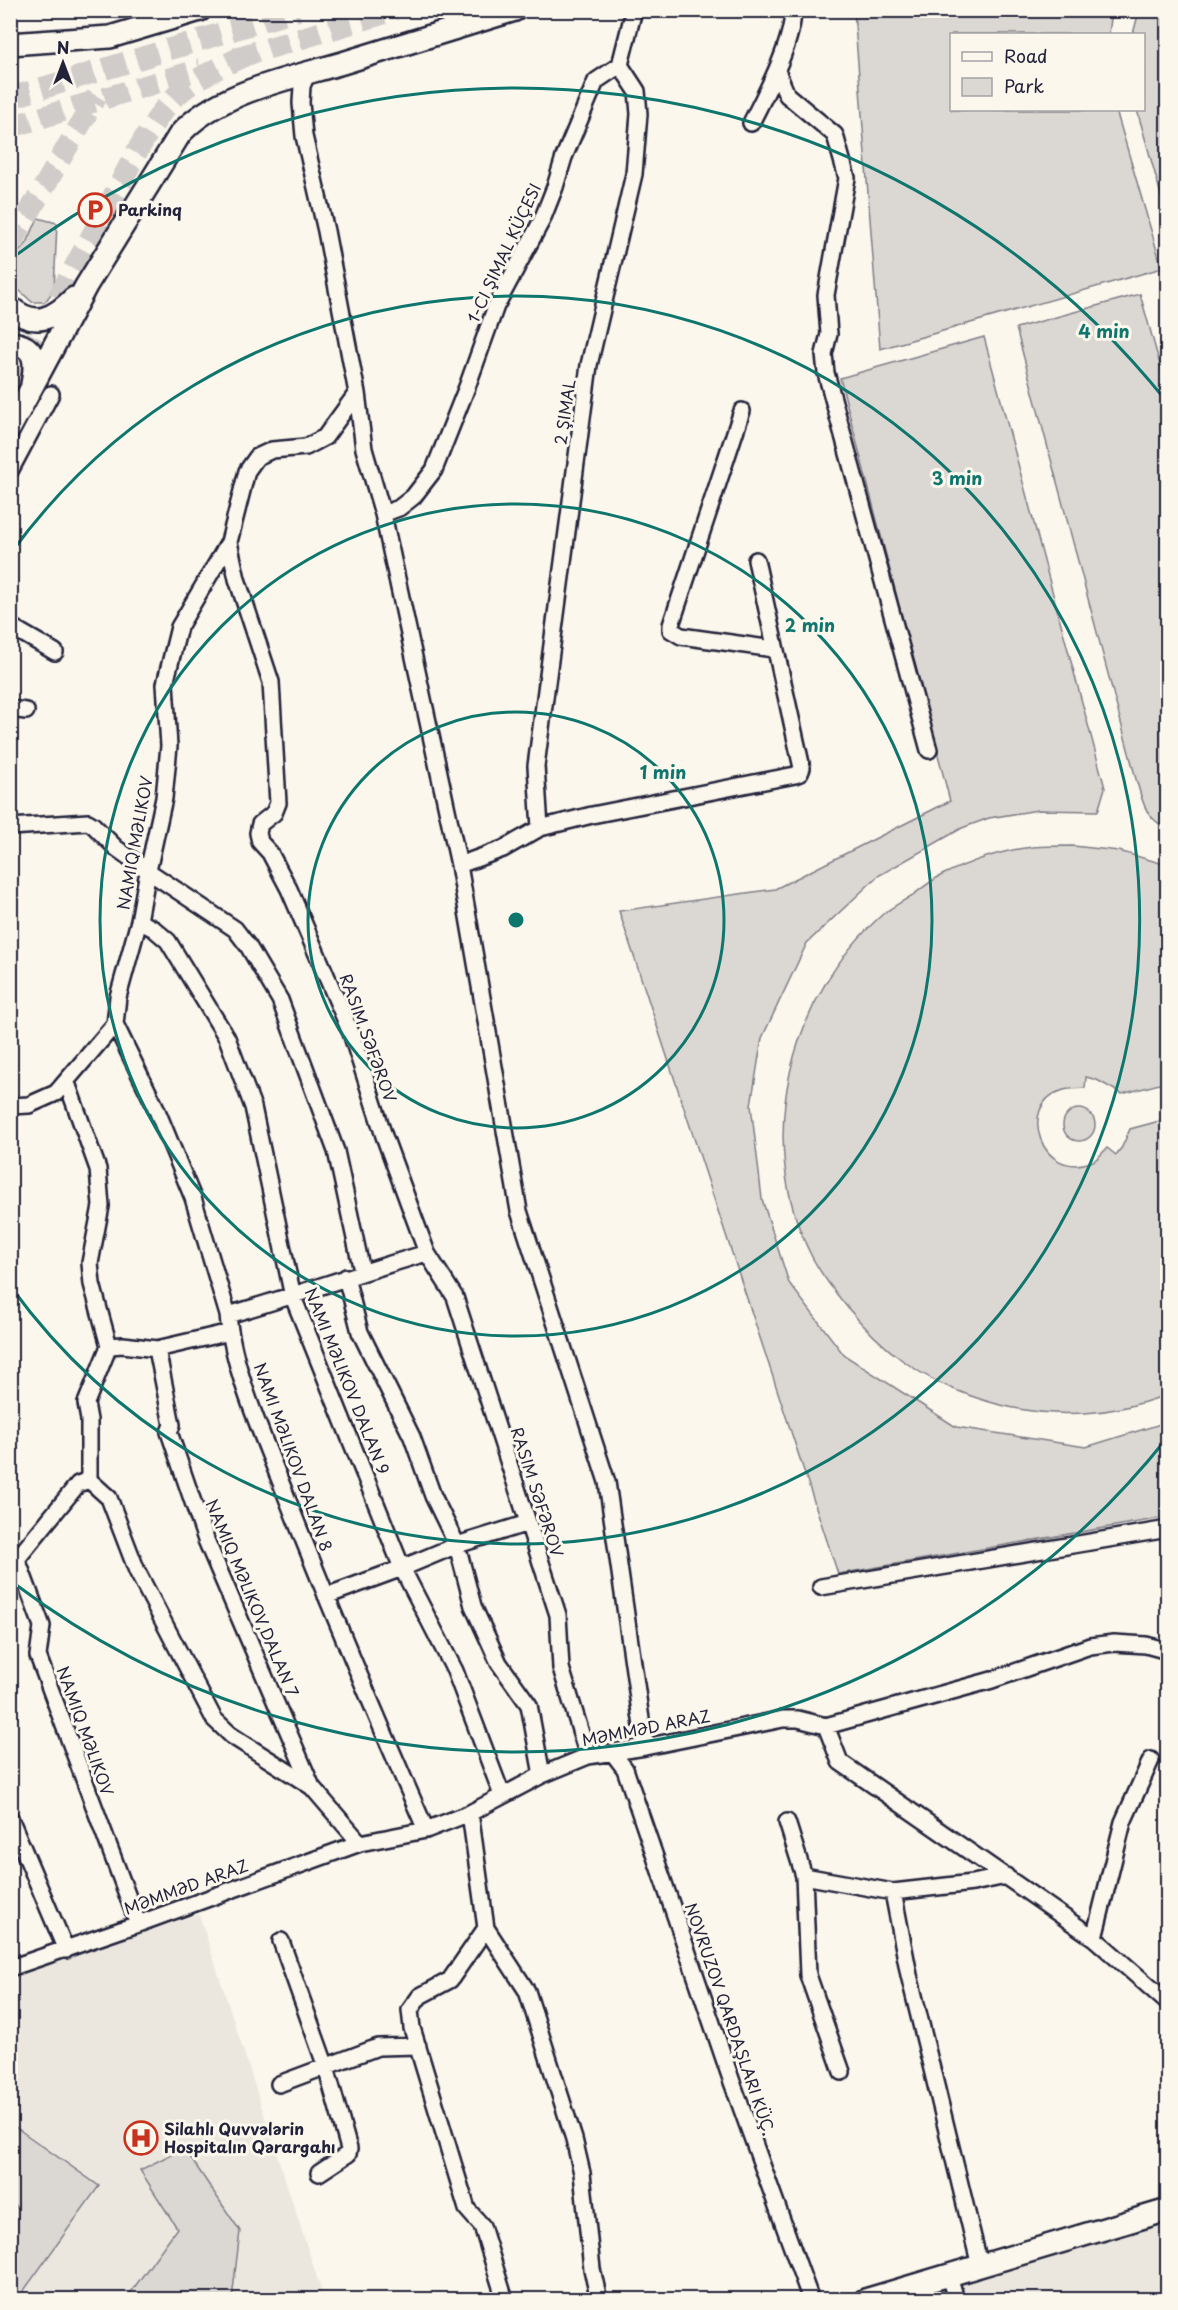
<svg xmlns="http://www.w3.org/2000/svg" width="1178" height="2310" viewBox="0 0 1178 2310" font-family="'Playpen Sans',sans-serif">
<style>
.built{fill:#ebe7df}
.green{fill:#dbd8d3;stroke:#7e7d87;stroke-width:1.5}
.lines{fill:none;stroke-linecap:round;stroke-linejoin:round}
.primary-tunnel{stroke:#d0ccc9;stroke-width:22;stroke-dasharray:22 11;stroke-linecap:butt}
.minor-casing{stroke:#22223b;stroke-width:20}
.secondary-casing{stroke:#22223b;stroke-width:26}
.minor{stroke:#fbf7ec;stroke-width:15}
.secondary{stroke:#fbf7ec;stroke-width:21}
.ring{fill:none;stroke:#0f766e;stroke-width:3}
.labels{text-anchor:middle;stroke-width:6;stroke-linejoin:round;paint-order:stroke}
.poi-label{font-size:16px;font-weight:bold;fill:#22223b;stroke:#fbf7ec;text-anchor:start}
.street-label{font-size:16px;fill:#22223b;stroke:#fbf7ec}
.centre{fill:#0f766e;stroke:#fbf7ec;stroke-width:3}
.ring-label{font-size:18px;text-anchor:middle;font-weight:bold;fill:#0f766e;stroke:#fbf7ec;stroke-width:6;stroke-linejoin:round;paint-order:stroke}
</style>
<rect width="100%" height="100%" fill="#fbf7ec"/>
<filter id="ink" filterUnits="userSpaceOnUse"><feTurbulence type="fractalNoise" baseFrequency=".0167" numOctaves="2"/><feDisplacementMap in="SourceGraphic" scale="12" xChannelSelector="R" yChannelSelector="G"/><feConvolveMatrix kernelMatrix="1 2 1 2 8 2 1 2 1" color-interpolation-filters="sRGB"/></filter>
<g filter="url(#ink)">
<path class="built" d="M199,1914l125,385 -313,1v-324z
M1167,2224v75h-206l-4,-13z"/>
<path class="green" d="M854,11h258l-3,23h-157v76h164l46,158 -282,81z
M1139,11h28v205l-30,-106h7v-76h-11z
M38,218l19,5 -3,67 -9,12h-13l-13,-12 -8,-16 3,-17 13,-14z
M1140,294l27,95v440c-24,-14 -23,-25 -31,-50l-120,-451z
M984,337l121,451 -7,23 -60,-1 -49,8 -27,10 -84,48 -71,67 -45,95 -11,67 11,94 27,84 55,72 112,72 130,20 81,-25v95l-329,57 -219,-663 156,-22 175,-88 -110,-423z
M1073,846l46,5 48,14v217l-45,12 -25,-14 -11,-3 -1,11c-8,1 -17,0 -24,3 -44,13 -21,92 32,70 5,-2 10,-9 14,-13l9,7 6,-8 8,-18 37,-10 1,275c-66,26 -130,26 -197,2 -52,-18 -89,-47 -124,-89 -13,-16 -28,-35 -37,-54 -56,-114 -21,-256 73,-339 9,-7 20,-13 30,-19 9,-7 19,-15 29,-20 27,-13 60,-25 91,-28 13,-1 27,-1 40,-1z
M1063 1125a16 16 0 1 1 32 0a16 16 0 1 1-32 0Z
M11,2124l88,62 -82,114 -7,-1 1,-82 5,-11 -5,-4z
M184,2148l56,83 -8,68h-106l51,-71 -37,-58z"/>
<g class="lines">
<path class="primary-tunnel" d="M236,58l159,-48
M10,98l288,-88
M10,127l191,-58
M10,245l87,-149
M10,385c35,-63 69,-126 104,-190 15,-28 40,-80 63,-100 21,-19 46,-29 71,-41"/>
<defs>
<path id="minor" d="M777,71l10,24 48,40 12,43 -21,117 3,39 -5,20 2,19 103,377
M307,74l-5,12 -1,17 3,33 22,95 31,162 7,56 19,65 76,351 60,346 88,271 38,265
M751,123c15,-30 42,-80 42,-113
M357,393l-32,44 -19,10 -34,3 -15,7 -10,14 -18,71 8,37 34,103 7,121 -4,10 -14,11 -2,9 2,9 10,11 19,36 62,144 33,103 43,117 28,44 103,318 3,53 27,88
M742,411l-71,214v5l10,6 93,13
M10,471l41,-77
M383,514l16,-6 14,-11 21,-27 33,-83 29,-81 46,-86 13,-33 9,-30 32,-76 24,-16
M10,626l45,26
M10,709l16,2
M10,827l78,-5 5,3 23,23 32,23 87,58 13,17 32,54 56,151 26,120
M540,828l-4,-62 53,-401 45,-191 5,-60 -2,-23 -17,-26 14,-55
M459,865l44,-16 37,-21 52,-13 203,-40 5,-2 2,-5 -46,-208
M139,921l15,8 14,12 59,97 26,69 40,190 109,271 53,103 47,124
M115,1024l41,84 37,90 35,117c5,56 36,124 57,178 44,113 92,225 141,337
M67,1083l31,86 3,37 -11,57 2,21 17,62
M10,1106l19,-1 27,-12 59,-69 3,-27 21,-76 9,-50 16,-73 5,-52 -4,-62 14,-57 50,-85
M346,1277l14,55 52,105 21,59 24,49 16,61 26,57 30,42 13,70
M228,1315c67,-19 132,-43 199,-62
M157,1349l15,76 -3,7 37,108 106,247 48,56
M89,1480l20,18 28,73 77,148 18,17 80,51
M10,1551l7,8 25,67 -4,30 100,268
M17,1559l61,-75 11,-4v-60l-3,-17 23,-57 14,-1 34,4 73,-17
M821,1587l347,-58
M326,1596l76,-28 55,-23 71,-22
M826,1726l14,36 254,176 74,65
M612,1752l13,17 107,313 79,218
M470,1813l16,115 41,63 47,148 8,34 10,96 7,31
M10,1818l56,132
M787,1822l17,54
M893,1892l16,83 71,291
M486,1928l-36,52 -30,16 -10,14 2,18 55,181 15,17 23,74
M1094,1938l29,-116 28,-62
M281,1941l45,126 23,82 -1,5 -29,19
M10,1968l128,-44 222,-81 66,-13 44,-17 72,-38 46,-19 57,-9 138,-28h15l28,7 166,-46 98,-34 24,-3 32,2 22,6
M842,2072l-34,-97 -4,-99 89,16 80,-9 33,-7
M279,2084l99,-37 40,-1
M949,2275l7,25"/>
<path id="secondary" d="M10,44l100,-7 90,-27
M10,307c25,22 44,11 64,-9
M10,343c27,2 26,20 22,41
M10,428l76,-142 94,-152c39,-44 115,-56 169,-73 56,-17 111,-34 166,-51
M865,2300l303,-90"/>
</defs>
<use href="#minor" class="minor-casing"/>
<use href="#secondary" class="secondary-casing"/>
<use href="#minor" class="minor"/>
<use href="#secondary" class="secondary"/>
</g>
</g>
<g class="ring">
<circle cx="516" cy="920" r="208"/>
<circle cx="516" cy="920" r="416"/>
<path d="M11 553A624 624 0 1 1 11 1287"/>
<path d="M1167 1438A832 832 0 0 1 15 1584M15 256A832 832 0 0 1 1167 402"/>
</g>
<defs>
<symbol id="parking-ring" viewBox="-11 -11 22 22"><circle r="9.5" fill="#fbf7ec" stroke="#c8321e" stroke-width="1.5"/><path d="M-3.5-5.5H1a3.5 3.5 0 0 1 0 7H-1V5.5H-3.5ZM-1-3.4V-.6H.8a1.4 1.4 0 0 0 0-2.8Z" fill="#c8321e"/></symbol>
<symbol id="hospital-ring" viewBox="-11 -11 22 22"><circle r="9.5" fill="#fbf7ec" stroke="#c8321e" stroke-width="1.5"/><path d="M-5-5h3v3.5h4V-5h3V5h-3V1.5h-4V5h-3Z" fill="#c8321e"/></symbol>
</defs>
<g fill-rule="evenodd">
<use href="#parking-ring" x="76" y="191" width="38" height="38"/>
<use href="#hospital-ring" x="122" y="2119" width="38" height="38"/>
</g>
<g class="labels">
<g class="poi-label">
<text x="118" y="216">Parkinq</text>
<text x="164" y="2135">Silahlı Quvvələrin<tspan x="164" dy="18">Hospitalın Qərargahı</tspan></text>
</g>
<g class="street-label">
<text transform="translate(504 253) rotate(-65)" y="6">1-CI ŞIMAL KÜÇESI</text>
<text transform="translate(565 412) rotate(-82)" y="6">2 ŞIMAL</text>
<text transform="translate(135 843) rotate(-80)" y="6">NAMIQ MƏLIKOV</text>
<text transform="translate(368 1038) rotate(70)" y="6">RASIM SƏFƏROV</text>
<text transform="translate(347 1381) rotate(68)" y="6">NAMI MƏLIKOV DALAN 9</text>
<text transform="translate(293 1457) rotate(70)" y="6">NAMI MƏLIKOV DALAN 8</text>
<text transform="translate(537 1492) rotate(72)" y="6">RASIM SƏFƏROV</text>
<text transform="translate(252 1598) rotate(67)" y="6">NAMIQ MƏLIKOV,DALAN 7</text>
<text transform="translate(646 1728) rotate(-11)" y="6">MƏMMƏD ARAZ</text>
<text transform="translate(85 1731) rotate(70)" y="6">NAMIQ MƏLIKOV</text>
<text transform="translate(186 1887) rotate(-20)" y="6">MƏMMƏD ARAZ</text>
<text transform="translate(730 2019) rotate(71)" y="6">NOVRUZOV QARDAŞLARI KÜÇ.</text>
</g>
</g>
<circle cx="516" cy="920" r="9" class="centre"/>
<g class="ring-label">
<text x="1104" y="338">4 min</text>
<text x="957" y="485">3 min</text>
<text x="810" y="632">2 min</text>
<text x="663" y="779">1 min</text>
</g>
<rect width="1178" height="2310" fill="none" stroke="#fbf7ec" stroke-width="36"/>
<rect x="18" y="18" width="1142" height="2274" fill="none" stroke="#22223b" stroke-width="2" filter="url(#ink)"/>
<rect x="950" y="33" width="195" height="78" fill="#fbf7ec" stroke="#a4a2a5" stroke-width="1.5"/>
<rect x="962" y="52" width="30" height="9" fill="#fbf7ec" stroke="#a4a2a5" stroke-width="1.5"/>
<text x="1004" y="63" font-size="18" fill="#22223b">Road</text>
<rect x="962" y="78" width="30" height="18" fill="#dbd8d3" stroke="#a4a2a5" stroke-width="1.5"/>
<text x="1004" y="93" font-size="18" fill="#22223b">Park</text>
<g transform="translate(63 63)" stroke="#fbf7ec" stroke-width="4.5" paint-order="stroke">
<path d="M0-4.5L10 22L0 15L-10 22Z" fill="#22223b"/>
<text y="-9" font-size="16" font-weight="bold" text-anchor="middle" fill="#22223b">N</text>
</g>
</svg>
